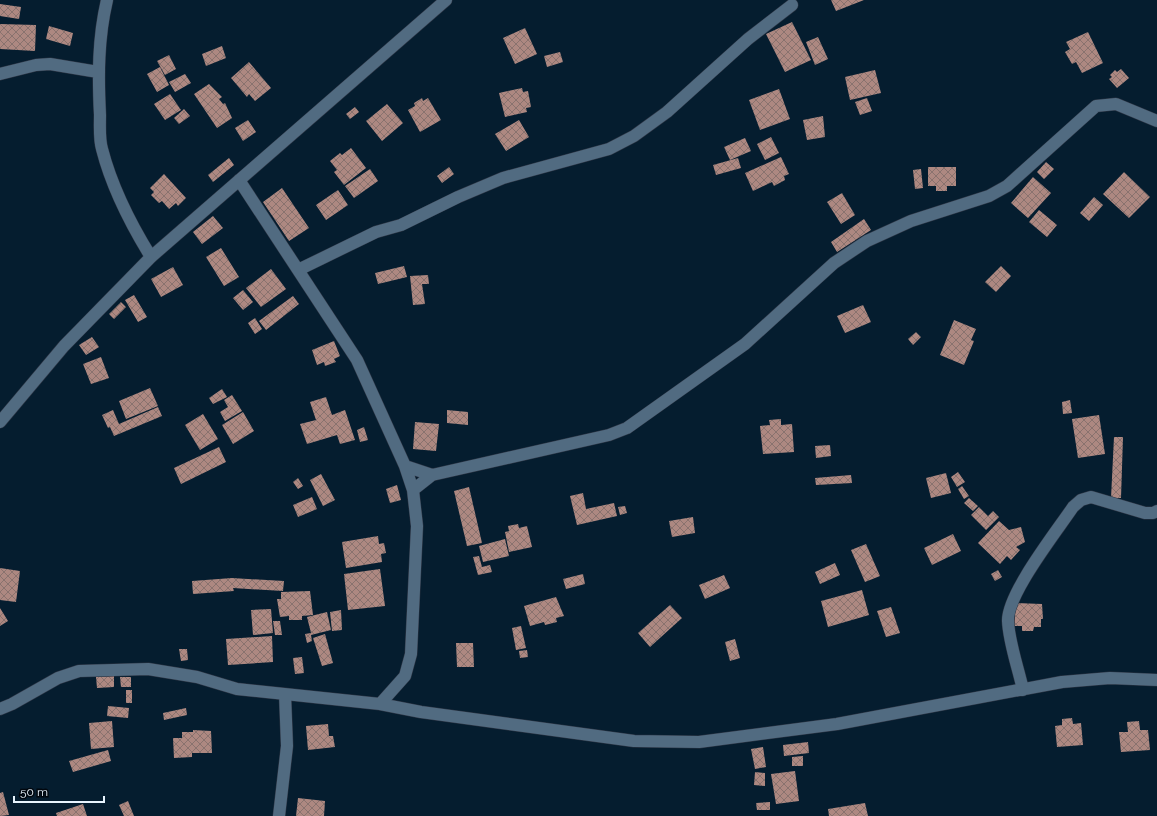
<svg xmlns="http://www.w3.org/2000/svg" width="1157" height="816" viewBox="0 0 1157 816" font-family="Raleway,sans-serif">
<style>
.building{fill:url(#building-cross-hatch)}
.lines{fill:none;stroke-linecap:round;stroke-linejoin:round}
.minor-casing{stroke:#2e3645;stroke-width:13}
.minor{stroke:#516b81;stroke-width:12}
</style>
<defs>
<pattern id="building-cross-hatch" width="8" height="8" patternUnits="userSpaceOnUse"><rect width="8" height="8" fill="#ad8881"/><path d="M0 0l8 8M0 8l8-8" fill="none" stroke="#89726e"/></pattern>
</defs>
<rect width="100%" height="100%" fill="#051d2f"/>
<path class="building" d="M831,0h33l-28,11z
M0,4l21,3 -2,12 -19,-3z
M792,22l19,38 -26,12 -19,-38z
M0,24l36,1 -1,26 -35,-2z
M49,26l24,7 -3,13 -24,-7z
M525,28l12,26 -22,10 -12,-26z
M1088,32l15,31 -21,10 -6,-11 -4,2 -7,-12 5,-3 -4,-7z
M818,37l10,22 -13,6 -9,-23z
M222,46l4,12 -20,8 -4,-12z
M560,52l3,10 -16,5 -3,-11z
M169,55l7,14 -11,6 -8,-14z
M249,62l22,26 -16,13 -6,-7 -2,3 -16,-19z
M160,67l9,18 -12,7 -10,-18z
M1121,69l8,9 -12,10 -8,-9 3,-2 -2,-2 5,-5 2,2z
M875,70l6,23 -31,7 -5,-23z
M185,74l6,9 -16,9 -6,-10z
M209,84l13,13 -3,2 4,5 2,-1 7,15 -15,10 -23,-34z
M522,88l1,4 5,-1 3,16 -5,1 1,4 -22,5 -6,-24z
M779,89l11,30 -30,11 -11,-30z
M170,94l11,16 -16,10 -11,-16z
M422,98l1,3 5,-3 13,22 -21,12 -12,-22 7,-4 -1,-3z
M867,98l5,13 -12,4 -5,-13z
M387,104l16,19 -21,18 -16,-20z
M355,107l4,5 -9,7 -4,-5z
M184,109l6,7 -11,8 -5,-6z
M823,116l2,21 -18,3 -4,-20z
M248,120l8,12 -13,9 -8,-13z
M519,120l10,17 -23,14 -11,-17z
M771,137l8,16 -14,7 -8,-16z
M745,138l6,13 -21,9 -6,-13z
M351,148l15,20 -22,17 -10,-13 3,-2 -7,-9 10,-8 2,2z
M781,157l8,17 -5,2 1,4 -11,6 -2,-4 -19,9 -8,-18z
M229,158l5,7 -21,17 -5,-7z
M738,158l3,10 -25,7 -3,-10z
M1046,162l8,7 -10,10 -7,-7z
M449,167l5,7 -12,9 -5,-7z
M928,167h28v19h-9v5h-11v-5h-8z
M370,169l8,12 -24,17 -9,-12z
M921,169l2,19 -8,1 -2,-19z
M1124,172l26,25 -21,21 -26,-24z
M164,174l22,24 -8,8 -2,-3 -7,6 -7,-8 -3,2 -8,-8 3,-3 -4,-4z
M1033,177l18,16 -23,25 -17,-15z
M282,188l27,40 -20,13 -26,-39z
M338,190l10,15 -22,15 -10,-15z
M842,193l13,22 -14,9 -14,-22z
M1094,197l9,8 -14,16 -9,-8z
M1039,210l18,15 -10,12 -18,-15z
M213,216l10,12 -21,16 -9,-12z
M864,219l7,11 -34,22 -6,-10z
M221,248l18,29 -15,9 -18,-29z
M404,266l3,11 -29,7 -3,-11z
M1001,266l10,10 -15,16 -11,-10z
M173,267l10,18 -22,12 -10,-18z
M271,269l15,20 -25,18 -15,-19z
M428,275l1,9h-7l3,20 -12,1 -3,-29z
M243,290l10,12 -10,8 -10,-12z
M134,295l13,22 -9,5 -13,-22z
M293,296l6,8 -33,26 -7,-9z
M121,302l5,5 -12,12 -5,-5z
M863,305l8,17 -26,11 -8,-17z
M255,318l7,11 -7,5 -7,-11z
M954,320l22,9 -5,11 3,1 -10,24 -24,-10z
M916,332l5,5 -8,8 -5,-6z
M92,337l7,10 -13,8 -7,-10z
M334,341l6,15 -6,3 2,3 -11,4 -1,-4 -7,3 -5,-15z
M101,357l8,21 -18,6 -8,-20z
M150,388l8,18 -32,13 -7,-18z
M222,389l5,8 -14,7 -4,-6z
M232,395l10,16 -17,10 -5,-9 8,-5 -4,-7z
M326,397l6,18 13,-5 10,30 -15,4 -3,-9 -30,9 -7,-20 16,-4 -6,-18z
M1070,400l2,13 -9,1 -1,-12z
M158,407l4,9 -48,20 -4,-9 -2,1 -6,-13 11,-5 6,14z
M447,410l21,2v13l-21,-2z
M243,412l11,19 -21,13 -11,-19z
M203,414l15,25 -18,11 -15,-25z
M1099,415l6,39 -27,4 -6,-39z
M781,419v6l11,-1 2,28 -31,2 -3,-28 10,-1 -1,-5z
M415,422l24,2 -3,27 -23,-2z
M364,427l4,13 -8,2 -3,-12z
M1114,437h9l-2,61h-10z
M830,445l1,11 -15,2 -1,-12z
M219,447l7,15 -45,22 -7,-16z
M958,472l7,10 -8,5 -6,-10z
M946,473l5,20 -20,5 -5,-20z
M321,474l14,26 -12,6 -13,-26z
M851,475l1,8 -36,2 -1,-7z
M298,478l5,8 -5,3 -5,-7z
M397,485l4,15 -11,3 -4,-14z
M962,486l7,10 -5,3 -6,-10z
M469,487l13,56 -15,3 -13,-55z
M583,493l3,16 28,-6 3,13 -40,9 -7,-29z
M312,497l5,12 -19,8 -5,-12z
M969,498l9,8 -5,5 -9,-8z
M625,506l2,7 -7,2 -2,-8z
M979,507l9,9 5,-5 6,6 -13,13 -15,-15z
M693,517l2,16 -23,4 -3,-16z
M999,521l10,9 12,-3 4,15 -9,5 4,3 -9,10 -4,-4 -7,8 -22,-21z
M518,524l1,4 8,-2 5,21 -23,5 -4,-20 4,-1 -1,-5z
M953,534l8,17 -29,14 -8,-17z
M378,536l1,8 5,-1 2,10 -5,1 1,8 -36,6 -4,-26z
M505,539l4,17 -26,6 -4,-16z
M866,544l14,32 -15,6 -14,-32z
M479,556l3,11 8,-2 2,7 -14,3 -5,-18z
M835,563l5,12 -20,9 -5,-12z
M0,568l20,3 -4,31 -16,-2z
M380,569l5,37 -37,4 -4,-36z
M998,570l4,7 -7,4 -4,-7z
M583,574l2,10 -19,5 -3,-10z
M724,575l6,13 -25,11 -6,-14z
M232,578l52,3 -1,10 -50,-3 1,3 -41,3 -1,-13z
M862,590l7,25 -41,12 -7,-26z
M310,591l3,24 -11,1v4h-13v-4l-9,1 -3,-18h4v-7z
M556,597l8,19 -8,2 1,4 -12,3 -1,-3 -14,4 -6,-20z
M1016,603l26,1 1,15h-2v8h-7l-1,4h-11v-5h-8z
M670,605l12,13 -32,29 -12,-14z
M891,607l9,26 -14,4 -9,-26z
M0,608l8,13 -8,5z
M271,609l2,24 -20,2 -2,-25z
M341,610l1,20 -10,1 -2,-19z
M327,612l4,18 -20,5 1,6 -5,2 -2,-9 6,-1 -4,-16z
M273,621h7l2,14h-7z
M521,626l5,22 -10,2 -4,-22z
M325,634l8,29 -11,3 -9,-28z
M272,636l1,26 -45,3 -2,-26z
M735,639l5,19 -10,3 -5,-19z
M456,643h17l1,24h-17z
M179,649h8l1,11 -7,1z
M527,650l1,7 -8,1 -1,-7z
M302,657l2,16 -9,1 -2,-16z
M114,676v11l-17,1 -1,-11z
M120,677h11v10h-10z
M126,690h6v13h-6z
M108,706l21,2 -1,10 -21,-2z
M186,708l1,7 -23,5 -1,-7z
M1072,718l1,6 8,-1 2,22 -26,2 -2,-21 7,-1v-6z
M112,721l2,26 -23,2 -2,-26z
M1139,721l1,9h8l2,20 -29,2 -2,-20h9l-1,-10z
M328,724l1,12h4l2,11 -27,3 -2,-24z
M193,730l18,1 1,22h-20v4l-18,1 -1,-20h9v-6h11z
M808,742l1,11 -25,3 -1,-11z
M763,747l3,20 -11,2 -4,-20z
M108,750l3,11 -38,11 -4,-11z
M803,756v10h-11v-9z
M795,771l4,30 -23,3 -5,-30z
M755,772l10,1v13l-11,-1z
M3,792l6,23 -9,1v-23z
M298,798l27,3 -1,15h-28z
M128,801l6,15h-10l-5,-11z
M770,802v8h-13l-1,-7z
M865,803l3,13h-39l-1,-7z
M83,804l4,12h-30l-1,-3z"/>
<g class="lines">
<defs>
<path id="minor" d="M107,0c-9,38 -9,76 -7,115 0,11 -1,24 2,34 10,39 28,74 49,108
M0,74l36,-9 14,-1 48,8
M239,180l118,180 48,106 8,24 4,36 -6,128 -6,22 -25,28
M298,270l78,-38 25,-7 57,-28 45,-19 106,-29 25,-13 33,-24 81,-73 44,-34
M0,422l64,-76 87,-89 295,-257
M405,466l27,9
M413,490l19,-15 177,-40 18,-7 118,-84 89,-81 33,-22 44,-20 78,-25 18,-10 89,-80 20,-2 41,17
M1023,690c-5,-23 -14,-47 -15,-69 -1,-27 49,-90 65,-114l8,-7 10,-3 54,16h8l4,-2
M0,709l12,-5 46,-26 21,-7 69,-2 49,8 40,12 143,15 41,8 213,29 65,1 138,-18 225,-42 48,-4 47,2
M279,816l8,-70 -2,-52"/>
</defs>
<use href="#minor" class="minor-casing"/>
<use href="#minor" class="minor"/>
</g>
<path d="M14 796v6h90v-6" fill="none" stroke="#e8f4fe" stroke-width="2"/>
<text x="20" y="796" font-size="12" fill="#e8f4fe" stroke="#01070e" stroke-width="3" paint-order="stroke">50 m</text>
</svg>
